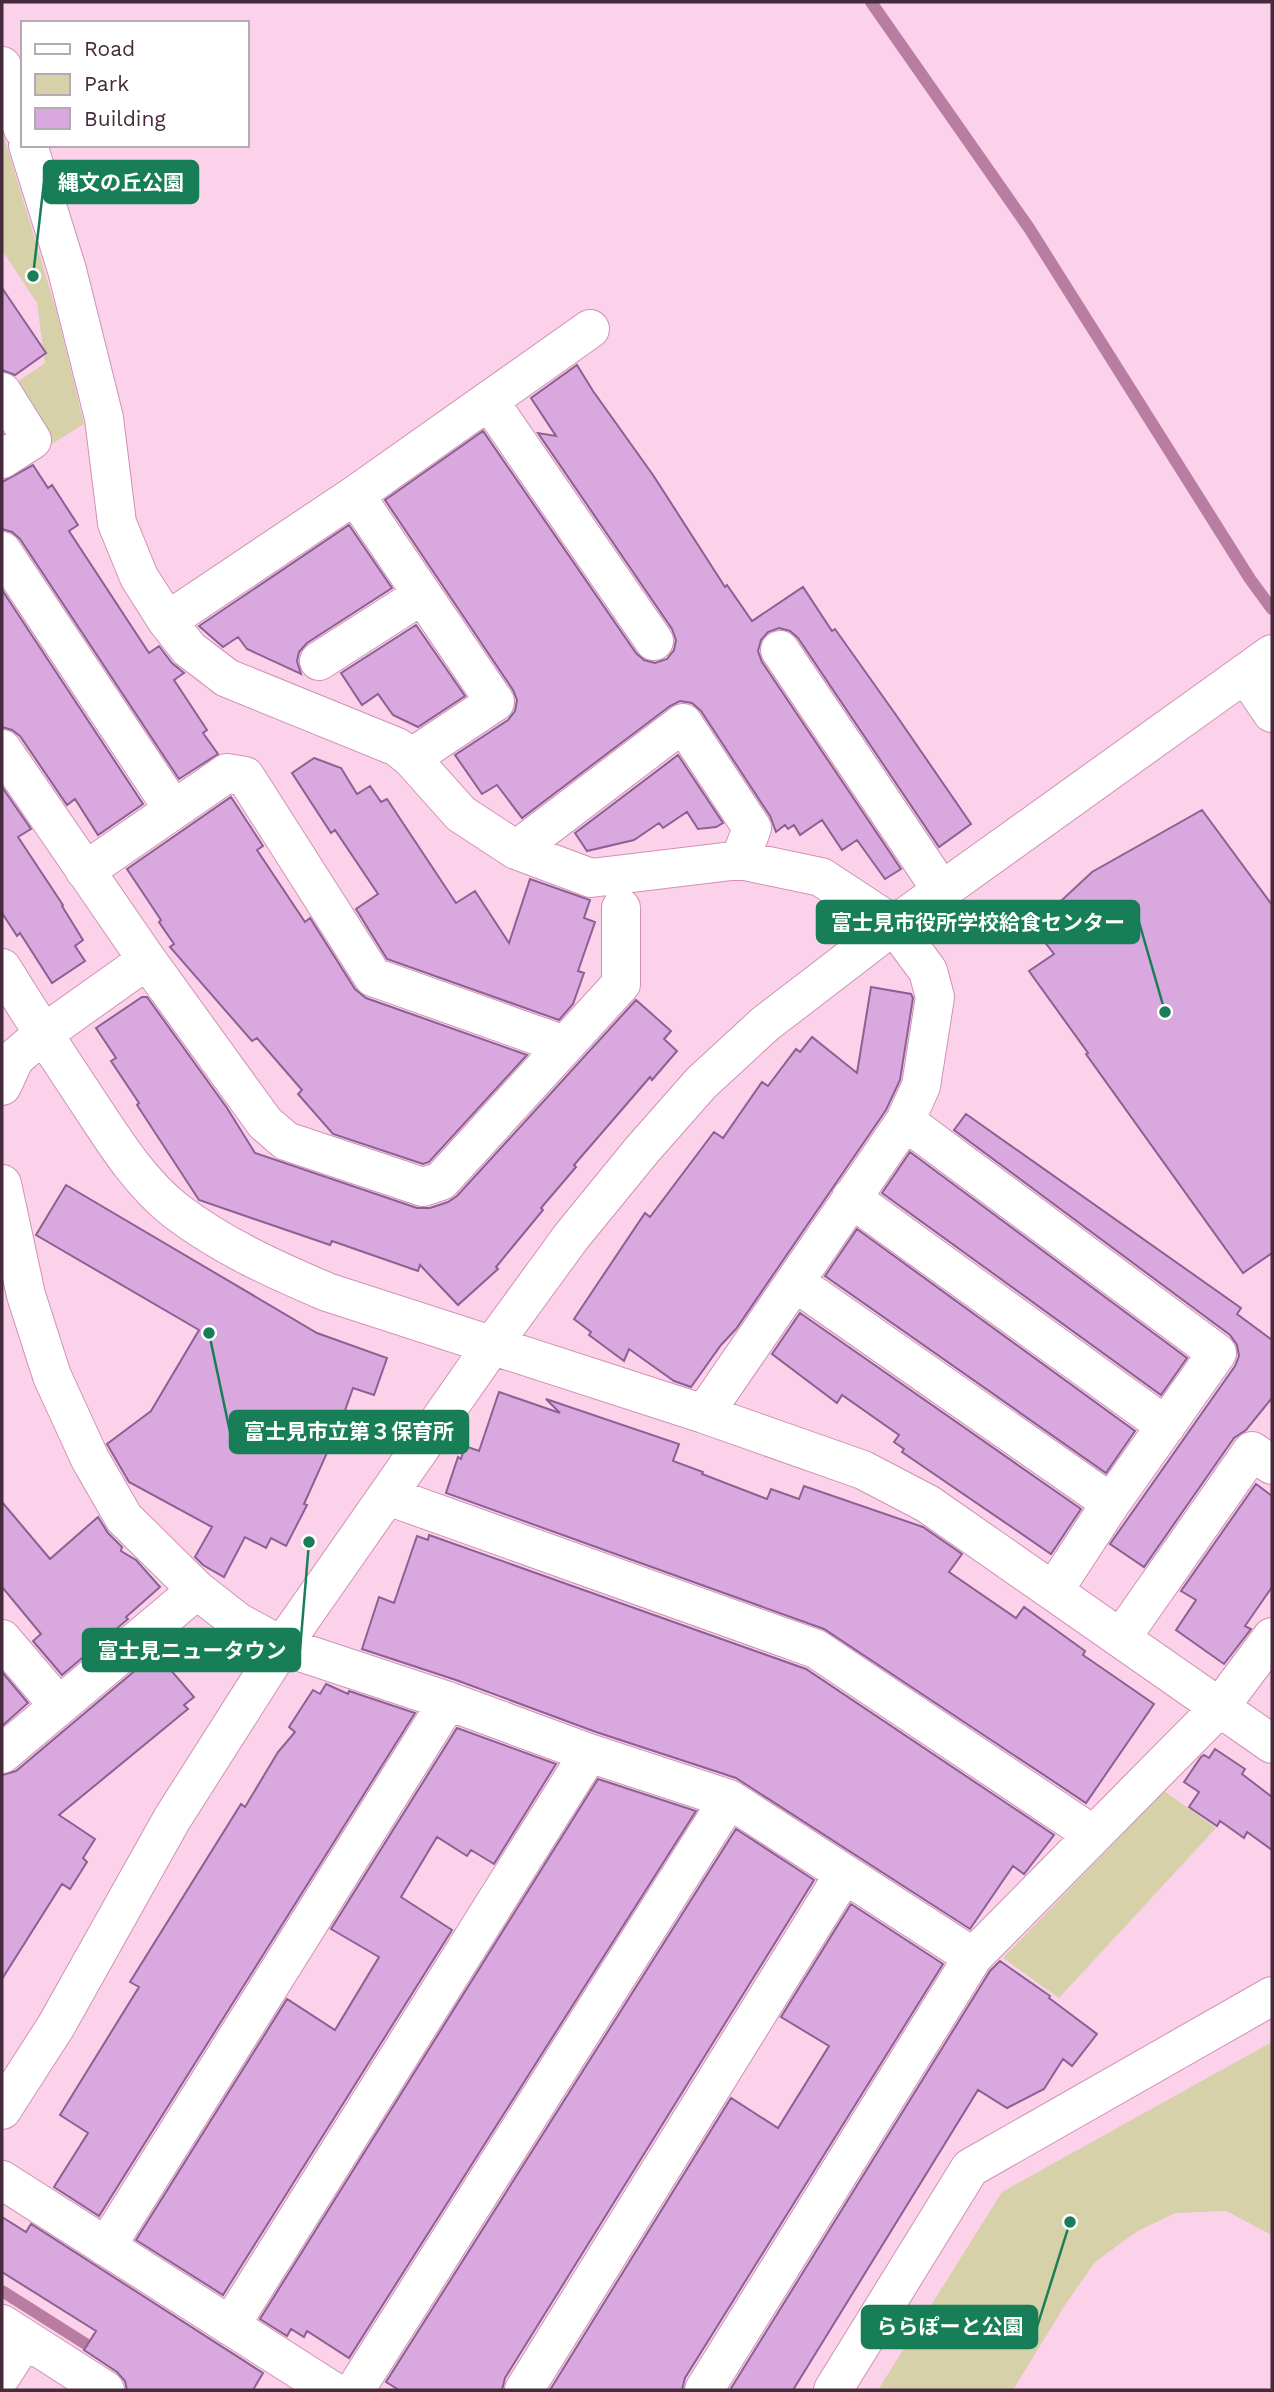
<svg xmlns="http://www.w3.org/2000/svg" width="1274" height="2392" viewBox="0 0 1274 2392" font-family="'Work Sans','Noto Sans JP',sans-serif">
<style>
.green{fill:#d6d1a8}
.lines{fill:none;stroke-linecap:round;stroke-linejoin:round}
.stream{stroke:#b87da1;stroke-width:12}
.building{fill:#d8a8df;stroke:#8c6093;stroke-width:2}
.minor-casing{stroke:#d091b8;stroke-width:40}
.minor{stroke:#fff;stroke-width:38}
.leader{fill:none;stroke:#177e57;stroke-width:2.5}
.callout-dot{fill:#177e57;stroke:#fff;stroke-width:2.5}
.callout{fill:#177e57;stroke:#177e57;stroke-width:2.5}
.callout-label{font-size:21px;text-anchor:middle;font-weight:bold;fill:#fff}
</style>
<rect width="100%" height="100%" fill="#fbd2ea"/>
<path class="green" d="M2,130l55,183 27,111 -34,21 -37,-60 32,-22 -8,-60 -35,-53z
M1164,1791l52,37 -157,170 -56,-40z
M1272,2042v193l-46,-24 -51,2 -39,19 -41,30 -30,43 -52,85h-135l124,-198z"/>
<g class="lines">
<path class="stream" d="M871,2l158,226 221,351 22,30
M2,2291l98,62"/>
</g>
<path class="building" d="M2,288l44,65 -31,22 -13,-5z
M577,365l16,26 60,84 72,112 2,-2 25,36 51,-34 29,44 3,-2 61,86 75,109 -32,23 -141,-209 -8,-7 -11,-3 -11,4 -7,8 -3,11 4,11 139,207 -16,10 -28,-39 -15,10 -20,-30 -22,15 -6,-10 -6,4 -3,-4 -9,7 -6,-16 -69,-105 -9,-8 -12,-2 -10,5 -148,112 -25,-33 -15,9 -27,-39 53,-35 7,-9 2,-11 -4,-10 -128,-190 98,-69 153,222 8,7 11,3 12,-4 7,-9 2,-10 -4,-11 -134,-196 18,3 -25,-38z
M33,465l15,23 4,-3 26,40 -9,6 80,122 10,-7 13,17 12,10 -10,7 33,50 -4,3 15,21 -39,25 -159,-240 -8,-7 -10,-3v-47z
M349,525l43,63 -85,55 -8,9 -2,9 4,13 -54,-25 -9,-12 -15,10 -24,-21z
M2,590l141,214 -45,31 -23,-36 -8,6 -47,-69 -8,-6 -10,-3z
M416,625l49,71 -47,31 -25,-12 -15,-21 -16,11 -21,-32z
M678,755l45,68 -7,4 -18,2 -11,-17 -24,16 -4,-5 -25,17 -47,11 -12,-18z
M314,758l27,10 16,26 13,-8 11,16 6,-3 69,104 19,-12 34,52 21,-64 60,21 -6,18 11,4 -17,49 6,2 -11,31 -14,16 -172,-61 -31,-50 22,-15 -43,-64 -4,3 -39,-60z
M2,787l29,42 -13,8 45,68 -1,1 21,34 -8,6 10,15 -33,22 -32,-50 -3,3 -15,-23z
M231,797l32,49 -6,4 48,72 5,-4 45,71 11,9 161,57 -98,107 -6,2 -90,-30 -35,-40 4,-4 -45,-52 -5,3 -82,-94 4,-3 -15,-22 2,-2 -34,-51z
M1202,810l70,95v348l-29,20 -157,-219 2,-1 -59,-82 25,-17 -21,-27 59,-55z
M871,987l40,7 2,4 -13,82 -14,30 -150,219 -15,16 -30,42 -17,-6 -45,-32 -5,12 -35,-26 2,-3 -17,-13 26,-39 45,-67 5,4 64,-85 9,6 39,-56 6,4 28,-37 4,3 12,-15 45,36z
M142,997h5l80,111 28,45 162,55h13l18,-6 9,-6 179,-196 35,31 -7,8 13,12 -25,29 -2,-3 -76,88 2,2 -35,41 2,2 -47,57 2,2 -40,36 -38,-40 -2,6 -86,-30 -2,4 -131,-45 -62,-95 2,-2 -28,-42 5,-3 -20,-30z
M966,1114l275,194 -4,6 35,26v58l-26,32 -12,8 -90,129 -34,-23 125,-178 4,-10 -2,-11 -7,-10 -276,-205z
M910,1152l277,206 -26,37 -279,-202z
M66,1185l251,148 70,25 -13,37 -21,-7 -21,59 -2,-1 -26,58 3,1 -21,41 -15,-8 -5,10 -21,-11 -21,40 -21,-12 -8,-8 17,-30 -83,-45 -22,-38 44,-33 48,-81 -163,-95z
M857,1229l278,202 -29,42 -281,-197z
M800,1313l281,196 -30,45 -149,-102 2,-3 -10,-7 5,-7 -57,-40 -5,8 -65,-49z
M499,1392l61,21 -14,-14 133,45 -6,17 30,11 -1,2 65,25 4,-10 28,10 5,-13 119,41 39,27 -13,18 67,46 8,-11 61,44 -2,4 71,49 -68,99 -262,-174 -378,-136 12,-36 3,2 4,-13 14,5z
M1256,1484l16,12v91l-27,39 6,3 -27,35 -48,-34 20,-30 -15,-9z
M2,1502l48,57 48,-42 10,16 14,14 -1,4 15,9 24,27 -34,30 2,2 -66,56 -29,-34 8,-7 -39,-47z
M429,1535l377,134 248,166 -30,39 -11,-8 -43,63 -234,-151 -140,-46 -140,-52 -94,-31 17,-52 15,6 23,-67 11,4z
M156,1653l38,44 -10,8 4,4 -129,106 36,24 -12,19 4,4 -17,27 -8,-5 -60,95v-204l14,-4z
M2,1672l26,31 -26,23z
M326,1684l22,10 1,-3 66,22 -316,503 -45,-29 34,-54 -28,-18 79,-128 -9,-5 111,-178 4,3 33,-55 17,-20 -6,-5 24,-37 7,4z
M457,1728l99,36 -62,100 -23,-14 -4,6 -30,-19 -36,60 51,33 -229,365 -87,-55 151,-241 48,31 44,-73 -48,-28z
M1215,1749l30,20 -3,5 30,23v53l-25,-18 -3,6 -24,-17 -3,5 -28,-19 10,-15 -15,-10 17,-25 3,-2 5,3z
M598,1779l98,32 -347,547 -42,-27 -3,6 -13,-8 -4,7 -27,-17z
M736,1829l78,51 -309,498 -3,12h-103l-13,-8z
M851,1904l92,60 -258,414 -3,12h-132l181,-292 47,30 51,-82 -48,-29z
M1000,1961l50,35 -1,2 48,36 -25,32 -9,-7 -19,30 -37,19 -29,-18 -185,300h-63l260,-419z
M2,2217l24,15 5,-8 232,149 -10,17h-126l-2,-9 -8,-9 -33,-22 12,-19 -94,-59z"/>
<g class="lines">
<defs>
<path id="minor" d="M2,66l21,63
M28,145l39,125 37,148 13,105 22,54 28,44 22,28 38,29 170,69 14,11 50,56 55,36 75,28 149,-18 81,17 73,48 34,46 7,26 -14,89 -16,35 -201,293
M2,392l30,48 -30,19
M489,401l165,240
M355,495l140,207 -84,56
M2,551l171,258
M167,621l188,-126 235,-166
M780,650l162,241
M319,661l103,-66
M1245,673l27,40
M2,749l145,211 -104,74 -28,24 -13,28
M516,850l167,-127 69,105 -12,32
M85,871l142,-98 18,3 128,201 191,68
M147,960l118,163 21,18 137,46 18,-6 180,-197v-76
M2,968c28,45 57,90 87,135 25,38 51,80 87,108 46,35 99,59 151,81l377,122 159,56 65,34 344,240
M905,1121l312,232 -106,150 -57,87
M2,1184l24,111 26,81 38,83 34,59 73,72 41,32 44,24 166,55 141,52 140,46 244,158
M851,1198l315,228
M796,1283l315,220
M388,1496l428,153 276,185
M1121,1638l131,-187 20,14
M2,1639l57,67
M2,1754l195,-164
M2,2110l54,-84 116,-207 110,-173 211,-302 78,-107 71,-87 59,-67 64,-59 129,-99 378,-271
M2,2180l329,210
M106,2247l342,-546
M2,2324l103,66
M230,2326l359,-573
M2,2375l23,-36
M355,2390l374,-591
M524,2390l320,-516
M704,2390l269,-433 246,-249 53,-71
M833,2390l137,-222 302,-172"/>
</defs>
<use href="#minor" class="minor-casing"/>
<use href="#minor" class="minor"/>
</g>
<path class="leader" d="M33 276L44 182M1165 1012L1139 922M209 1333L230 1432M309 1542L300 1650M1070 2222L1037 2327"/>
<g class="callout-dot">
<circle cx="33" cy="276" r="7"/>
<circle cx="1165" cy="1012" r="7"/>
<circle cx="209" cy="1333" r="7"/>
<circle cx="309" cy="1542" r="7"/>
<circle cx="1070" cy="2222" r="7"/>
</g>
<g class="callout">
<rect x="44" y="161" width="154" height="42" rx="7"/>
<rect x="817" y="901" width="322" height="42" rx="7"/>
<rect x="230" y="1411" width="238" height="42" rx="7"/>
<rect x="83" y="1629" width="217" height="42" rx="7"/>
<rect x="862" y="2306" width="175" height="42" rx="7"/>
</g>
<g class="callout-label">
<text x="121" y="190">縄文の丘公園</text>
<text x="978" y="930">富士見市役所学校給食センター</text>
<text x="349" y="1439">富士見市立第３保育所</text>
<text x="192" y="1658">富士見ニュータウン</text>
<text x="950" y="2334">ららぽーと公園</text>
</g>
<rect width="1274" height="2392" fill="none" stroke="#452b3b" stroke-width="7"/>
<rect x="21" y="21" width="228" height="126" fill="#ffffff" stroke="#b5aab1" stroke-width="2"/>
<rect x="35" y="44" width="35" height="10" fill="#ffffff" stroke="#b5aab1" stroke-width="2"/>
<text x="84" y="56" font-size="21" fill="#452b3b">Road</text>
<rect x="35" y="74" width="35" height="21" fill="#d6d1a8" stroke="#b5aab1" stroke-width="2"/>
<text x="84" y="91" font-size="21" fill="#452b3b">Park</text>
<rect x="35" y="108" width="35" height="21" fill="#d8a8df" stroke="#b5aab1" stroke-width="2"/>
<text x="84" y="126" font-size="21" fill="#452b3b">Building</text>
</svg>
